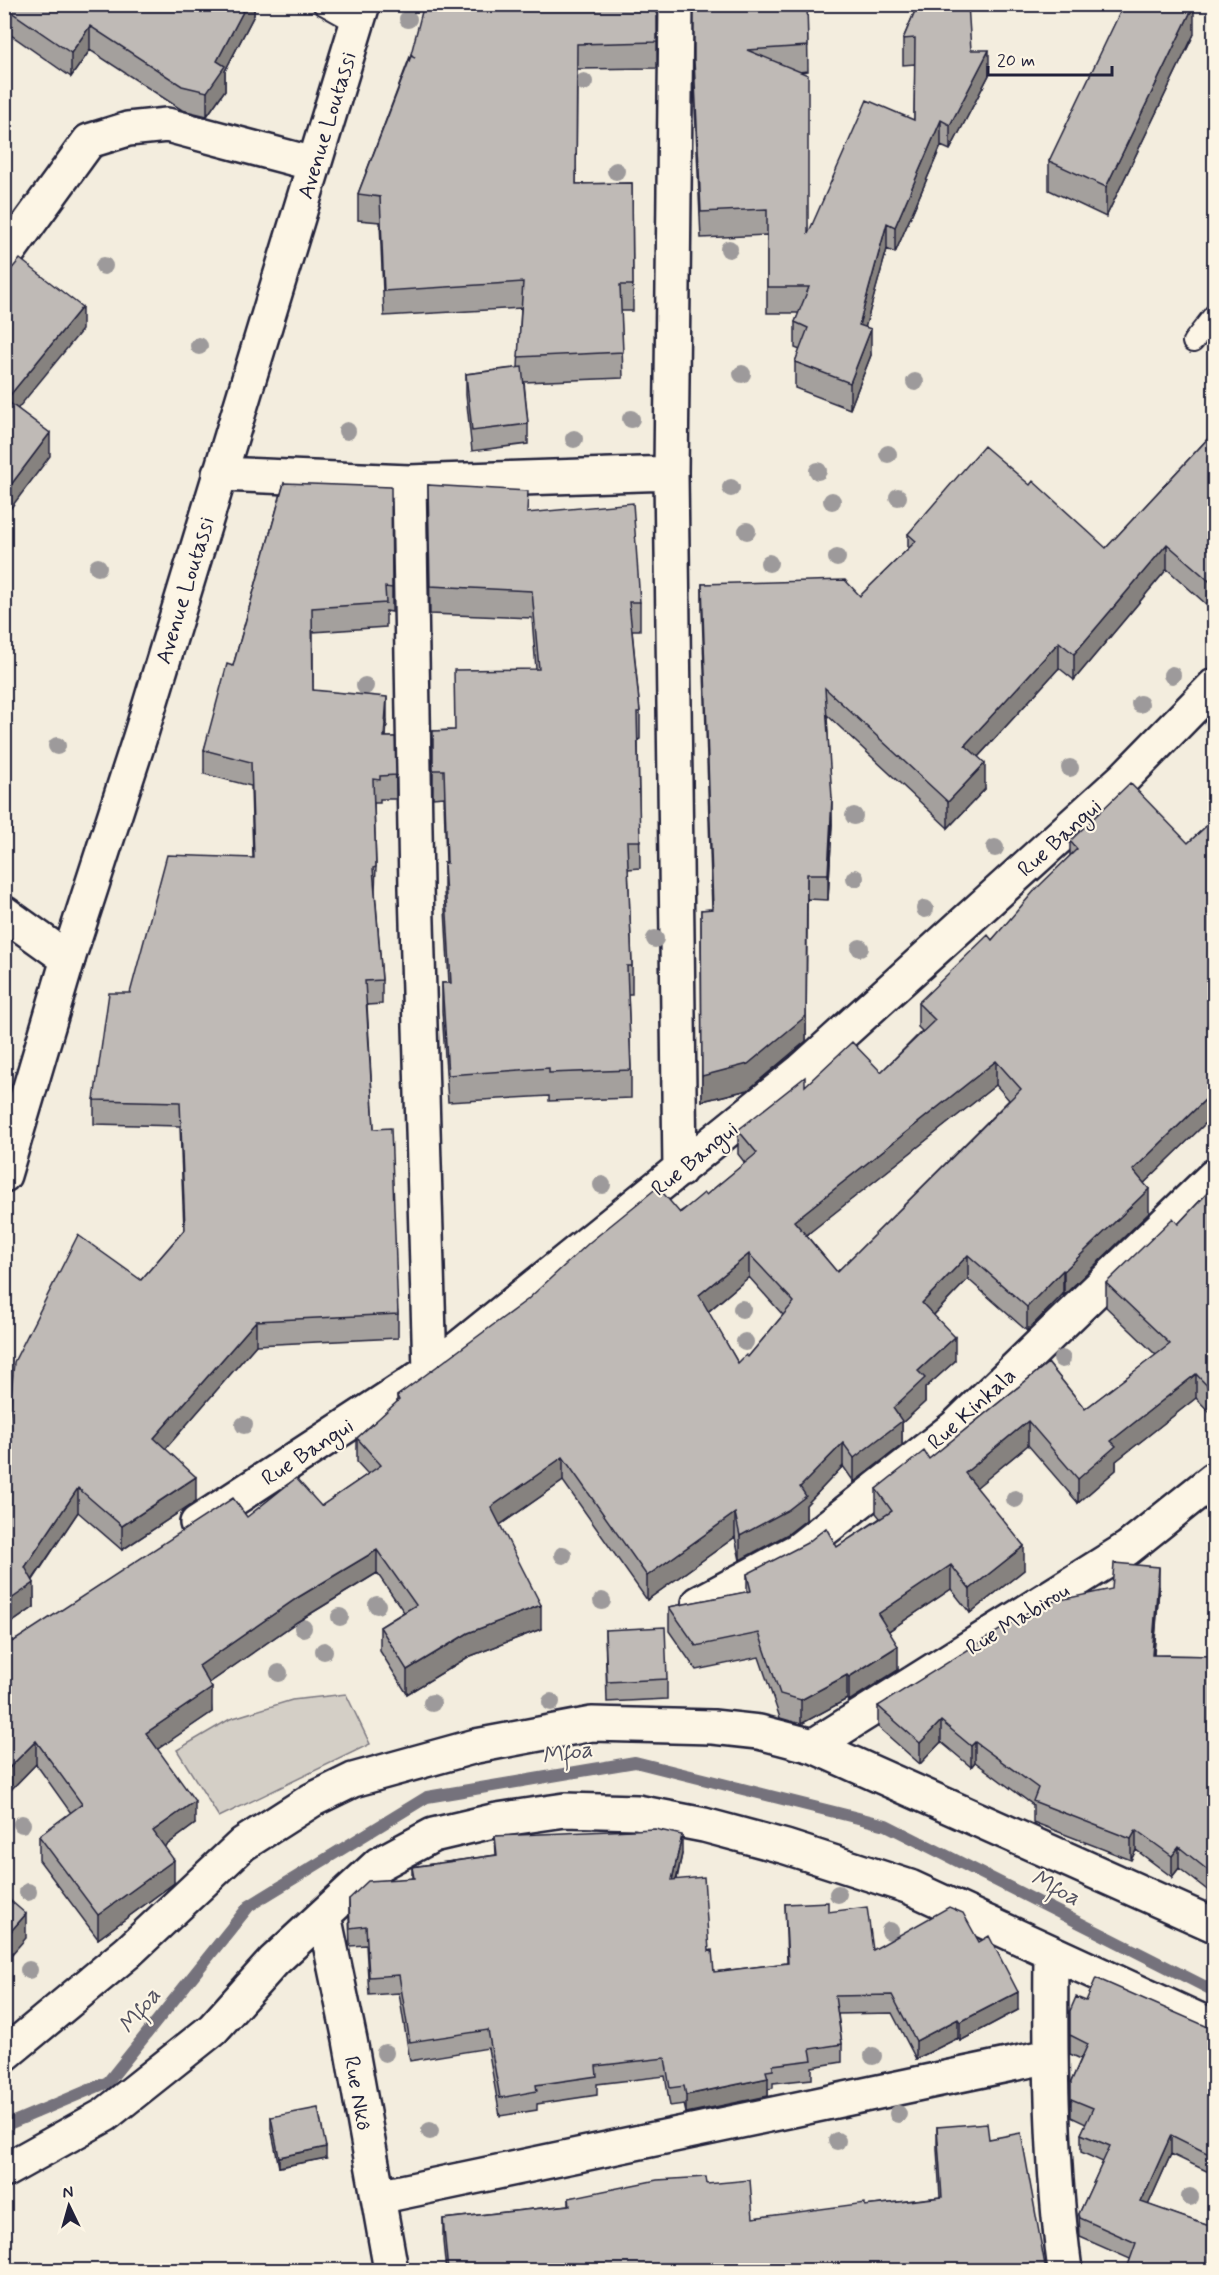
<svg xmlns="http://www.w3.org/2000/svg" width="1219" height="2275" viewBox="0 0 1219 2275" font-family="Mynerve,sans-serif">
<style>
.green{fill:#d4cfc6;stroke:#7b7880;stroke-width:1.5}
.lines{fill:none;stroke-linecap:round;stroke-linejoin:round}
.stream{stroke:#75727b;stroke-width:12}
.service-casing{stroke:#22223b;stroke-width:24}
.minor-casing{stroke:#22223b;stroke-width:38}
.secondary-casing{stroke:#22223b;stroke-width:38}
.service{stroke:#fcf5e5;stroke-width:20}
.minor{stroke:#fcf5e5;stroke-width:33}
.secondary{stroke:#fcf5e5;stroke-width:33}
.tree{fill:#9d9a9b}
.wall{fill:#a4a09d;stroke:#22223b;stroke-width:1.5;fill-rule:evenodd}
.shaded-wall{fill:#86827f;stroke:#22223b;stroke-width:1.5}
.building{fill:#bfbab6;stroke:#22223b;stroke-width:1.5;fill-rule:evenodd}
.labels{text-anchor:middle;stroke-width:4.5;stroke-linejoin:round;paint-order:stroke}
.street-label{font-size:22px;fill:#22223b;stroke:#fcf5e5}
.water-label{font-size:24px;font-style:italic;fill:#525160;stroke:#fcf5e5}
</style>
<rect width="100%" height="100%" fill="#f3edde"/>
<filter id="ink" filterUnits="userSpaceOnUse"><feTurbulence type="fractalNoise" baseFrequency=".0167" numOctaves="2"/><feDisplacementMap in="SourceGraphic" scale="12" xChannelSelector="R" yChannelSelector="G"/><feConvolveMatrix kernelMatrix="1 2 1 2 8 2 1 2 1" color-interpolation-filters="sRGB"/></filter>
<g filter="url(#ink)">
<path class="green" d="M346,1694l24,50 -151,73 -42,-67 53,-31 62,-19z"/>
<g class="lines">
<path class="stream" d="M4,2126l104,-44 141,-176 178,-109 208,-35 251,63 328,166"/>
<defs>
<path id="service" d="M323,4l34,19
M1193,342l21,-27"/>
<path id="minor" d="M676,4l-5,469 9,697
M4,258l85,-117 39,-12 39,-4 147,39
M219,474l190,8 262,-9
M409,482l7,406 14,483
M4,913l64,46
M197,1523l233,-152 372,-301 322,-292 90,-92
M699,1603l99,-53 157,-123 259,-251
M813,1746l315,-198 86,-69
M324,1915l26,125 41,230
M1051,1953c-1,106 0,212 14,317
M4,2055l124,-103 115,-108 69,-44 41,-20 123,-34 116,-22 121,3 46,5 54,14 401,179
M4,2171l101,-56 108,-86 61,-68 105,-97 54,-29 64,-15 68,-10 72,2 67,13 82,22 124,40 304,140
M378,2197l672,-141"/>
<path id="secondary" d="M4,1175l64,-216 72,-222 223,-733"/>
</defs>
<use href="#service" class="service-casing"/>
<use href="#minor" class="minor-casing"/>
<use href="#secondary" class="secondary-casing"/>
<use href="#service" class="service"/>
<use href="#minor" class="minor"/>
<use href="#secondary" class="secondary"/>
</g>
<g class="tree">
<circle cx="408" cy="19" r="9"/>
<circle cx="584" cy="82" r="9"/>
<circle cx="616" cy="171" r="9"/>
<circle cx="729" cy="249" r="9"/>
<circle cx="104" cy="266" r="9"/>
<circle cx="199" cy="346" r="9"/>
<circle cx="742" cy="374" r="9"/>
<circle cx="915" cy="382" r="9"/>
<circle cx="631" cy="419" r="9"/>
<circle cx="347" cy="431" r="9"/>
<circle cx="574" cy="439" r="9"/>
<circle cx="888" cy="454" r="9"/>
<circle cx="818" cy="471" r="9"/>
<circle cx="731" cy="488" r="9"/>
<circle cx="898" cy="497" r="9"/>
<circle cx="832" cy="501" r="9"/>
<circle cx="747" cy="531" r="9"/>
<circle cx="837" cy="558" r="9"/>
<circle cx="769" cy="563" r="9"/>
<circle cx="98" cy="567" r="9"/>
<circle cx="1172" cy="675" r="9"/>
<circle cx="365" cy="686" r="9"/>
<circle cx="1140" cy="704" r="9"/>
<circle cx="57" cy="746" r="9"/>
<circle cx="1070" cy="768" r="9"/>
<circle cx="854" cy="816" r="9"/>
<circle cx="995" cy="848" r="9"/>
<circle cx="855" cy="878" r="9"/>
<circle cx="925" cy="909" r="9"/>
<circle cx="655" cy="939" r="9"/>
<circle cx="860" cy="948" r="9"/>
<circle cx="602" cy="1185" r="9"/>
<circle cx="742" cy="1309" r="9"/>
<circle cx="745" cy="1342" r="9"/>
<circle cx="1062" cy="1359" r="9"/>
<circle cx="244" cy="1425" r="9"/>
<circle cx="1015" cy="1499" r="9"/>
<circle cx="563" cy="1555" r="9"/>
<circle cx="602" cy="1601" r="9"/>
<circle cx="377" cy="1605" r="9"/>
<circle cx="340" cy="1617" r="9"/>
<circle cx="303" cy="1628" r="9"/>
<circle cx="324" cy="1651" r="9"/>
<circle cx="279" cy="1673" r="9"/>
<circle cx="551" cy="1702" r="9"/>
<circle cx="432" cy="1703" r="9"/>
<circle cx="22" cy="1824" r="9"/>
<circle cx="28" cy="1892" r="9"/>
<circle cx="838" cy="1894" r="9"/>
<circle cx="890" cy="1931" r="9"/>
<circle cx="29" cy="1970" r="9"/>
<circle cx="385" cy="2053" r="9"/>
<circle cx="873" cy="2056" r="9"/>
<circle cx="898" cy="2114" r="9"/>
<circle cx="430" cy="2131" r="9"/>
<circle cx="837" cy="2141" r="9"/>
<circle cx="1190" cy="2197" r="9"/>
</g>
<path class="wall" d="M4,4h250v11l-29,56v19l-18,26 -25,-6 -92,-60 -19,27 -67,-47z
M657,4v64l-80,1 -1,115 56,-1 1,128h-12l2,67 -99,4 4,42v20l-56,7 -6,-56v-21l52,-6 3,-60 -137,8 -4,-94 -22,-2v-26l53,-140z
M694,4h113l1,67 -9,1 9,162 106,-114 1,-56 -12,1v-26l15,-35 53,46 18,25 -39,75 -9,-4 -46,107 -8,-4 -22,78 6,28 -21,54 -55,-21v-26l5,-12 -5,-2v-26l4,-9h-32v-78l-66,3 -7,-152z
M1194,34l-88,183 -57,-27v-29z
M1215,431v181l-48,-43 -93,111 -15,-12 -81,89 7,32 -37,39 -121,-113 5,109 -4,76 -21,-1 -1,142 -58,49 -46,11 -1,-191 11,-1 -10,-299v-26l158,12 48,-47v-15l198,14z
M284,483l108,105v24l-6,-1v16l-73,5v58l74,31 -1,16h9l1,62h-16v4h-6l2,64 -1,24 7,89v24l-15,1 7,124 24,185v24l-142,7 -91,104 31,52 -74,49 -44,-38 -45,68 1,27 -30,21 137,-348 43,-50 -4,-104 -86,-2v-24l36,-107 123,-135 -2,-72 -47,-12v-24l29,-84z
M428,485l100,28 112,89v28h-8l8,82v27l-2,1 2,128 -12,1 4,97v28h-4l3,76v28l-82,3v-5l-101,6 -6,-91v-28h7l-5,-92v-28h2l-2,-66 -11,1v-67l22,-1 81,-61 -4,-51 -102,-4z
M1215,818l-2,305 -3,-4 -66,64 5,30 -85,82 -1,-1 -36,37 -59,-52 -34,36 21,46 -30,27v14l-23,21v22l-48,37 -11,-16 -37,39v15l-18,14 -48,26 -5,-23 -88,63 -84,-119 -63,44 41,104 -73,28 -61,37 -27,-43v-24l24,-15 -27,-39 -80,49 -88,61 3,29 -55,37 38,75 -31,23 10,36 -76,56 -59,-79v-24l32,-23 -35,-49 -32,33v-153l10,-3 233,-124 74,-11 47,-32 -11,-12v-24l40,-35v-7l309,-201 39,-32 -7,-9v-24l67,-44 76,-14 41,-41 -4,-4v-24l74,-63 78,-84v-15l118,2zM996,1085l13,15 -172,172 -31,-37zM749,1277l34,38 -35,42 -10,6 -30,-51z
M1215,1185v233l-19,-20 -80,63v9l-38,33 -50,-58 -52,42 48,83 -54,43 -19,-24 -62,42 9,39 -49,31 -2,-2 -46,25 -21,-6 -21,-61 -63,13 -27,-39v-24l78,-15v-18l90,-27 43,-29 -4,-5v-24l53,-30 119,-96 37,46 71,-54 -50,-48v-24l72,-59z
M1159,1588l-5,67 61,1v240l-36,-28 -7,9 -36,-27 -5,10 -98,-38v-17l-58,-43 -4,5 -30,-25 -21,22 -42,-37v-21z
M605,1630l62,49v20l-60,3z
M495,1836l187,18 -5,25 32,72 5,21 73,-9 -2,-59 43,8 45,38 145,60 -58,31 -2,-3 -42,21 -24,-46 -54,1 4,30v18l-30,5v12l-39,4v5l-5,1v7l-82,17 -2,-9 -14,2 -5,-30 -68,8v11l-60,9v6l-37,6 -12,-68 -78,13 -11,-68 -30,2 -3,-50 -16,1 -1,-29v-18l63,-21v-11l84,-12z
M1086,2001l129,29v145l-44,-21 -23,51 67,23 -85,31 -50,-22 -1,-23 24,-52 -22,-10v-18l5,-10 -15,-7v-35l10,-23 -11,-5v-43z
M271,2117l55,41 -47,9 -8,-39z
M937,2127l52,12 57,132h-600l-3,-30v-22l126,-14v-7l138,-14 46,34 112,-12 75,-9 -3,-48z"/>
<path class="shaded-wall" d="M247,4h7v11l-29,56v19l-18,26v-24l10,-31z
M1194,5v29l-88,183v-30z
M90,26v24l-19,27v-24z
M989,50v25l-39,75v-25z
M941,120v26l-46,107v-26z
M887,223v26l-28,101v-25z
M82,307v23l-76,93v-23z
M871,329v26l-21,54v-26z
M50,433v23l-46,61v-23z
M1167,544v25l-93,111v-26z
M1059,642v26l-94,103v-26z
M387,697v24l-3,40v-24z
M985,763v26l-37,39v-26z
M832,798v26l-4,76v-26z
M11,809v21l-7,9v-20z
M807,874l-1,167 -58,49 -46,11v-25z
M996,1061v24l-202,160v-24z
M1210,1095v24l-77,75v-24z
M1215,1098v24l-2,1v-24z
M1149,1189v24l-85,82v-24z
M749,1254v23l-50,42v-24z
M968,1255v24l-46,48v-24z
M1063,1270v24l-36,37v-24z
M256,1321v24l-102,117v-24z
M955,1337v24l-30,27v14l-23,21v22l-48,37v-24l64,-87z
M1196,1374v24l-80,63v9l-38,33v-24l33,-38z
M1028,1421v24l-63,52v-24z
M843,1443v23l-37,39v15l-18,14 -48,26v-24l60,-49z
M563,1457v24l-72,50v-24z
M196,1477v24l-74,49v-24z
M78,1488v24l-51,76 7,-5v24l-30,21v-24l21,-37z
M735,1513v24l-88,63v-24z
M1024,1546v24l-54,43v-24z
M377,1550v23l-80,49 -98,68v-24l98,-68z
M951,1565v24l-73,49v-24z
M1159,1567v21l-7,87v-20z
M541,1605v24l-73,28 -61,37v-24l61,-37z
M898,1646v24l-49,31v-24z
M847,1675v24l-46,25v-24z
M212,1688v24l-66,45v-24z
M941,1721v21l-21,22v-21z
M36,1741v23l-32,33v-24z
M975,1742v20l-4,5v-21z
M195,1801v23l-42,31v-24z
M1136,1830v20l-5,10v-21z
M682,1835v19l-10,44v-18z
M1179,1847v21l-7,9v-21z
M174,1860v23l-76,56v-24z
M26,1914v24l-22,25v-24z
M1018,1992v18l-58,31v-19z
M958,2019v19l-42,21v-18z
M768,2078v18l-82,17v-18z
M1171,2135v19l-30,67v-19z
M326,2147v11l-47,9v-10z"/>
<path class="building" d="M4,4h243l-30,57 8,5 -18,26 -25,-6 -92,-60 -19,27 -67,-46z
M424,4h233v38l-80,2 -1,140 56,-1 1,102h-13l3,67 -105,5 5,-75 -139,9 -4,-94 -22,-3 53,-138 4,2 -4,-4z
M694,4h113l1,42 -61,4 61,25v159l59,-134 47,20 1,-82 -12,1 15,-35h50l3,46h18l-39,75 -9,-5 -46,107 -8,-4 -28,102 12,4 -21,54 -55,-21 13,-34 -13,-6 14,-35h-42v-78l-66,3 -7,-152z
M1124,4l70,1 -88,182 -57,-26z
M20,259l62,48 -76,93 44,33 -46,61v-216z
M522,367l6,57 -56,7 -6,-57z
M1215,431v155l-48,-42 -93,110 -15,-12 -94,103 20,18 -37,39 -123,-114 7,110 -4,76h-21l-1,142 -58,48 -46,12 -1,-166 12,-1 -11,-325 143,-4 15,16 56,-55 -8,-7 76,-88 46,39 3,-4 73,67z
M284,483l107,4 1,101 -7,-1 1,16 -74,5 1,82 74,7 -3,40h11l1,38 -16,1v4l-7,-1 3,88 -3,1 9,112 -17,1 9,148 17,-1 7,186 -142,7 -102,117 42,39 -74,49 -44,-38 -53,79 9,16 -30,21v-159l3,-3 7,-80 64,-127 63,45 44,-51 -5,-127 -86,-2 15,-107h21l37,-138 87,3 -3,-96 -47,-12 23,-86 6,2z
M428,485l100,6 -1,22 106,-10 7,99h-11l11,110h-3l3,129h-13l5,125h-5l4,104 -82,3v-5l-101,7 -6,-92h9l-7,-120h3l-3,-93h-11v-39l22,-1 -1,-60 85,-1 -7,-78 -102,-5z
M1130,783l58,60 27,-25v280l-2,1 -3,-4 -77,75 16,19 -85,82 -1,-1 -36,37 -59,-52 -46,48 33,34 -37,34 7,7 -32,30 9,13 -48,37 -11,-15 -43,44 6,9 -18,14 -48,26 -5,-23 -88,63 -84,-119 -72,50 50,98 -73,28 -61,37 -27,-43 36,-22 -39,-55 -80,48 -98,68 13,22 -66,45 49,68 -42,30 21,29 -76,55 -59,-79 43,-32 -46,-63 -32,32v-129l10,-3 219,-143 14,19 49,-39 25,28 60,-41 -24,-27 42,-38 -2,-4 130,-96 63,-58 68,-55 22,26 24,-20 2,2 51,-42 -19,-23 67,-53v9l47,-44 29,30 54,-52 -17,-17 70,-68 4,5 43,-50 42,-41 -7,-8zM996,1061l25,28 -184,183 -43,-51zM749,1254l45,48 -46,55 -2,-2 -8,8 -39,-68z
M4,804l7,5 -7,10z
M1215,1185v209l-19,-20 -85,67 5,5 -38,33 -50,-58 -63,52 59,73 -54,43 -19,-24 -73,49 20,32 -49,31 -2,-2 -46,25 -21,-6 -21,-61 -63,13 -27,-39 82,-16 -4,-17 60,-31 19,-15 11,19 55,-36 -16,-22 48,-38 5,8 119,-96 37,46 85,-65 -64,-61 67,-65 5,6z
M1114,1563l45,4 -7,88 63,1v220l-36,-29 -7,9 -36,-26 -5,9 -98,-38 5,-13 -63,-46 -4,4 -30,-25 -21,22 -42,-37 163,-102 71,-15z
M665,1627l2,52 -60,3 -2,-52z
M655,1829l27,6 -10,45 32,-3 5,74 3,-1 2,22 74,-9 -3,-59 43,-2v10l39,-5 6,43 76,-43 14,6 16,29 10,-6 29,56 -58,30 -2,-3 -42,22 -24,-46 -57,1 7,48 -32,5 2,11 -39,5v5l-7,1 2,7 -82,17 -2,-9 -14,2 -5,-30 -69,8 1,10 -61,9 1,6 -37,7 -12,-68 -78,12 -11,-67 -30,2 -3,-51 -16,2 -1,-29 19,-18 46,-3 -2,-11 85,-12 -2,-19z
M4,1895l22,19 -22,25z
M1096,1978l119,52v127l-44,-22 -30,67 74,26v43h-89l10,-28 -56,-25 -1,-4 31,-68 -29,-12 12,-26 -22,-9v-17l17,-38 -18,-9v-24l6,-14 10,4z
M318,2108l8,39 -47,10 -8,-40z
M987,2123l2,16 32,-6 25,138h-598l-5,-52 127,-14 -1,-7 88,-18 49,-3 1,7 43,-4 3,38 112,-15v3l77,-9 -5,-70z"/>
</g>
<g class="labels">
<g class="street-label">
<text transform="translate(326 125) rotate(-73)" y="8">Avenue Loutassi</text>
<text transform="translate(184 590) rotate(-73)" y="8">Avenue Loutassi</text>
<text transform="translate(1059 837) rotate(-42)" y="8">Rue Bangui</text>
<text transform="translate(694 1158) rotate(-39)" y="8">Rue Bangui</text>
<text transform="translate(971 1408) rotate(-42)" y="8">Rue Kinkala</text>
<text transform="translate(307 1451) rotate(-33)" y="8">Rue Bangui</text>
<text transform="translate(1017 1618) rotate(-32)" y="8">Rue Mabirou</text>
<text transform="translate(359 2093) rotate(80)" y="8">Rue Nkô</text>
</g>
<g class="water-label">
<text transform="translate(567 1752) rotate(-9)" y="8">Mfoa</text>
<text transform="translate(1056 1887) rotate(27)" y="8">Mfoa</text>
<text transform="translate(139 2010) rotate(-51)" y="8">Mfoa</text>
</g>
</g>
<rect width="1219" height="2275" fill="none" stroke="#fcf5e5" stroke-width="24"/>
<rect x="12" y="12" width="1195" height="2251" fill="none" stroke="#22223b" stroke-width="2" filter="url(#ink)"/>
<g transform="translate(69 2206) rotate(355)" stroke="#fcf5e5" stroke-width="4.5" paint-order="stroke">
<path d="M0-4.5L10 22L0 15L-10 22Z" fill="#22223b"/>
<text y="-9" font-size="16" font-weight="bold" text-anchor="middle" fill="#22223b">N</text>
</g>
<path d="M988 66v9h124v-9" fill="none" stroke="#22223b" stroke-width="3"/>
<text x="997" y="66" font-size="18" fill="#22223b" stroke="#fcf5e5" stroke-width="4.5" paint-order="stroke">20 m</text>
</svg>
